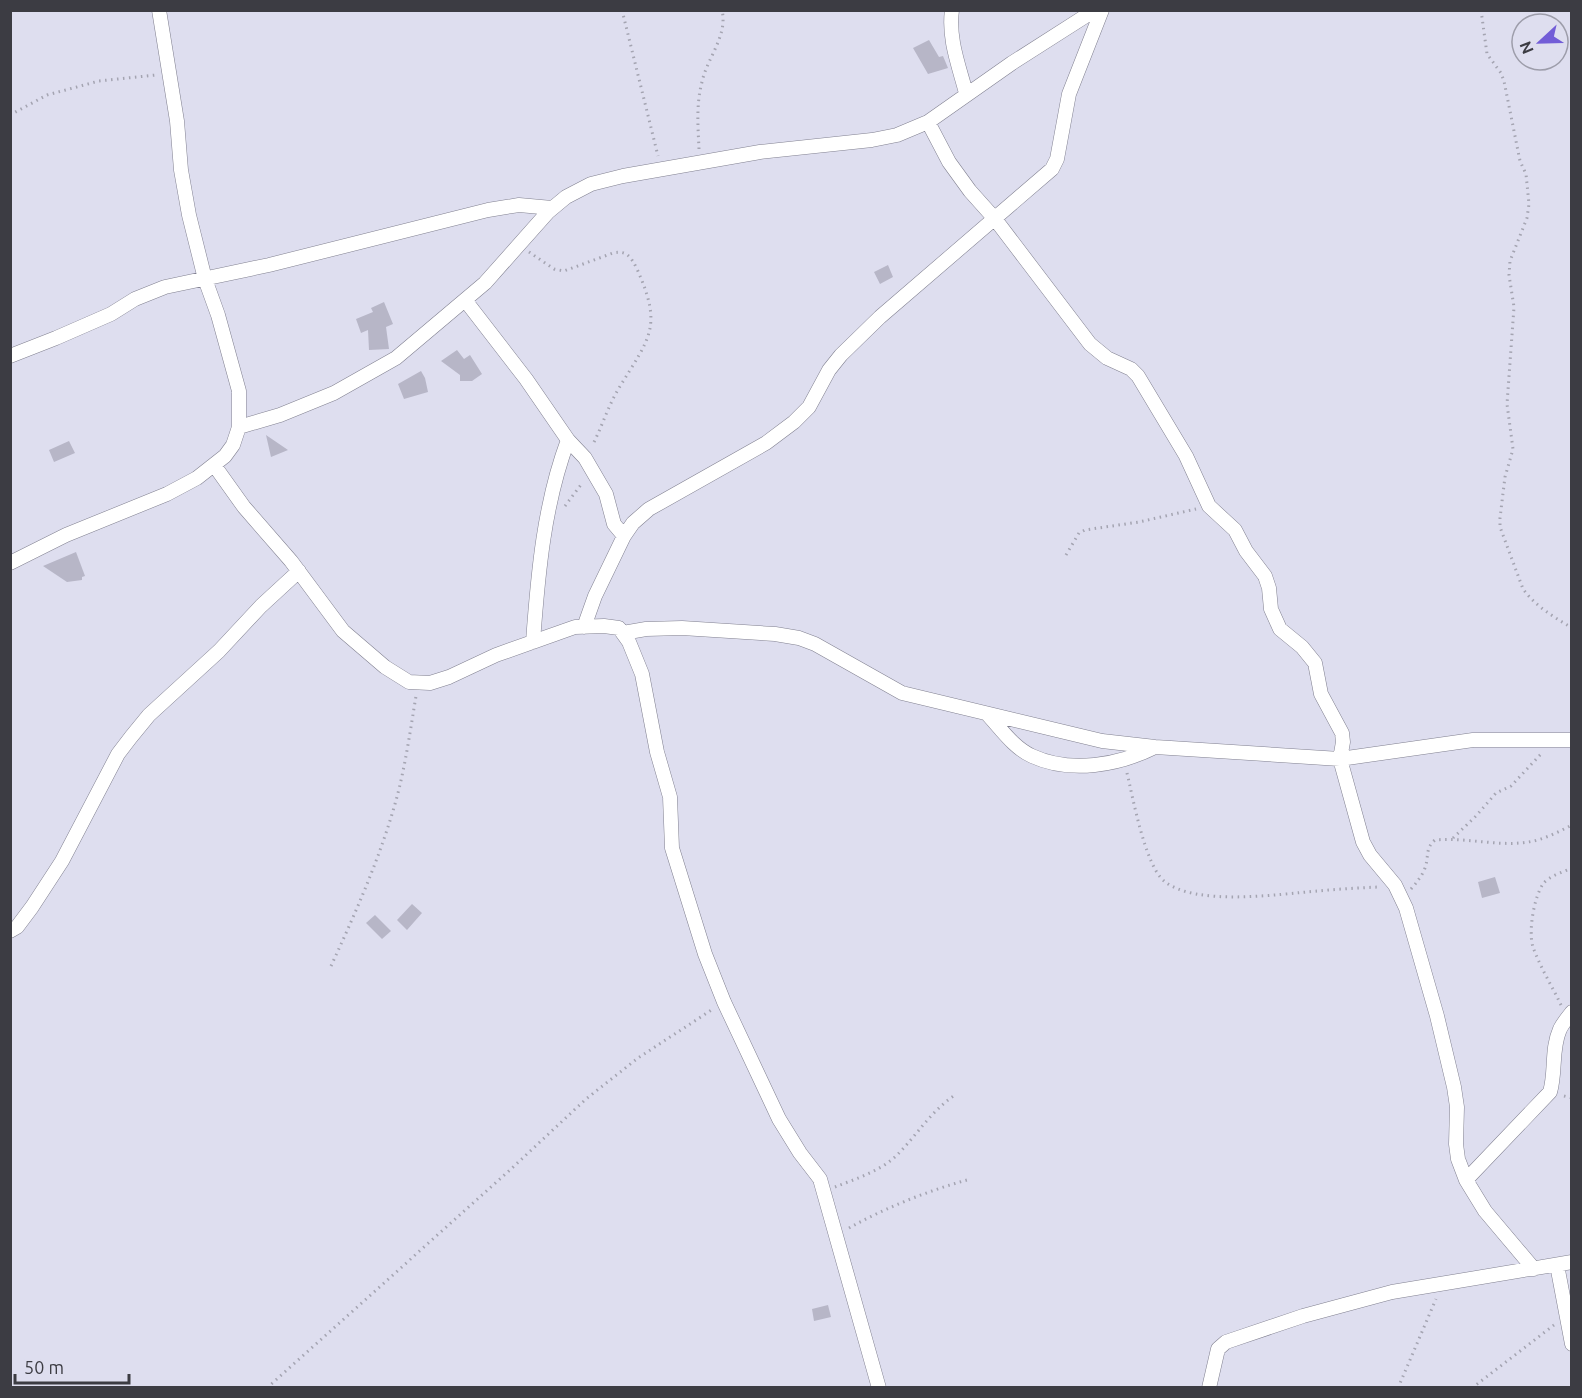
<svg xmlns="http://www.w3.org/2000/svg" width="1582" height="1398" viewBox="0 0 1582 1398" font-family="Ubuntu,sans-serif">
<style>
.building{fill:#b7b6c7}
.lines{fill:none;stroke-linecap:round;stroke-linejoin:round}
.street-casing{stroke:#818090;stroke-width:15}
.path{stroke:#a4a4b1;stroke-width:3;stroke-dasharray:1.5 4.5;stroke-linecap:butt}
.street{stroke:#fff;stroke-width:14}
</style>
<rect width="100%" height="100%" fill="#dedeef"/>
<path class="building" d="M929,40l10,17 4,-1 5,12 -20,6 -15,-26z
M888,265l5,12 -13,7 -6,-12z
M384,302l9,22 -7,3 3,22 -20,1 -1,-20 -7,3 -5,-14 17,-7 -2,-4z
M457,350l7,9 6,-4 12,19 -10,7h-12v-6l-19,-14z
M421,371l4,7 3,14 -24,7 -6,-15z
M266,435l22,15 -17,7z
M69,441l6,12 -21,9 -5,-12z
M76,552l9,24 -3,1v3l-15,2 -24,-16z
M1495,877l5,16 -18,5 -4,-16z
M412,904l10,9 -15,17 -10,-10z
M375,915l16,16 -9,8 -16,-16z
M828,1305l3,12 -17,4 -2,-12z"/>
<g class="lines">
<defs>
<path id="street" d="M952,10c-4,29 7,56 14,83
M928,122l21,40 21,29 25,28 95,125 17,14 24,11 7,7 48,80 23,50 26,24 11,21 19,25 4,12 2,21 9,20 22,18 13,16 6,31 21,39 1,9 -3,17 23,83 7,13 25,30 11,23 31,108 17,71 3,20 -1,37 2,15 8,21 19,31 49,58
M465,300l61,79 42,61 17,18 21,36 8,30 10,12
M10,356l46,-18 55,-24 24,-15 30,-12 104,-22 219,-55 31,-5 33,3
M239,427l41,-12 54,-22 62,-35 89,-75 63,-71 18,-15 25,-13 32,-8 137,-24 112,-12 25,-5 31,-13 84,-59 83,-53
M214,465l30,42 47,54 52,70 42,36 24,15 21,1 19,-6 47,-22 79,-28 29,-1 15,2 10,14 13,32 15,78 13,45 2,51 33,106 19,48 55,117 21,34 20,26 59,209
M10,563l56,-28 101,-41 30,-16 28,-22 8,-11 6,-18v-36l-21,-76 -13,-36 -16,-64 -8,-45 -4,-49 -18,-111
M584,627l11,-31 29,-60 9,-13 16,-14 117,-66 28,-21 15,-15 20,-37 12,-15 39,-38 172,-148 5,-10 12,-65 33,-84
M623,633l23,-4 36,-1 93,6 24,4 16,6 87,49 200,48 53,6 185,12 133,-19h99
M533,642c5,-69 11,-138 35,-202
M988,715c13,14 26,33 44,41 39,18 87,9 123,-9
M10,931l7,-4 15,-20 30,-46 56,-107 13,-17 18,-22 70,-64 42,-45 38,-35
M1466,1180l84,-88c6,-20 1,-43 10,-63 3,-6 8,-12 12,-17
M1557,1265l15,79
M1209,1388l9,-39 8,-7 77,-26 89,-24 180,-30"/>
</defs>
<use href="#street" class="street-casing"/>
<path class="path" d="M622,10l36,146
M1481,10l6,44 14,19 3,8 16,80 6,13 3,30 -2,14 -17,43 -1,14 5,32 -7,97 6,45 -8,28 -5,41v9l23,62c12,17 31,28 49,39
M10,115l37,-20 52,-14 57,-6
M699,149c-1,-22 -3,-45 3,-67 5,-24 26,-46 20,-72
M529,252l25,17 10,2 49,-18c14,-3 18,4 24,16 26,58 13,68 -18,119 -11,18 -17,39 -27,58
M565,506l18,-24
M1066,555l13,-22 6,-3 54,-8 57,-13
M1127,773c6,25 18,92 37,108 32,26 115,13 154,10 20,-2 40,-3 60,-4
M1453,838l23,-22 20,-23 15,-7 30,-32
M1411,889c6,-7 11,-13 14,-21 4,-11 0,-20 10,-28 31,-3 63,7 93,2 15,-2 30,-10 44,-17
M331,966c24,-52 48,-106 64,-162 10,-35 15,-72 21,-108
M1561,1005c-9,-19 -21,-38 -28,-58 -5,-15 1,-50 10,-63 6,-8 20,-12 29,-16
M1564,1096l8,2
M835,1187c20,-8 46,-16 62,-32 20,-20 34,-44 58,-60
M849,1228c36,-20 78,-37 118,-48
M267,1388l244,-219 75,-70 52,-41 75,-49
M1398,1388l38,-89
M1472,1388l82,-63"/>
<use href="#street" class="street"/>
</g>
<rect width="1582" height="1398" fill="none" stroke="#3c3c43" stroke-width="24"/>
<g transform="translate(1540 42) rotate(248)"><circle r="28" fill="#dedeef" stroke="#9d9daa" stroke-width="1.5"/>
<path d="M0-4.5L10 22L0 15L-10 22Z" fill="#725dd7"/>
<text y="-9" font-size="16" font-weight="bold" text-anchor="middle" fill="#3c3c43">N</text>
</g>
<path d="M15 1374v9h114v-9" fill="none" stroke="#3c3c43" stroke-width="3"/>
<text x="24" y="1374" font-size="18" fill="#3c3c43" stroke="#dedeef" stroke-width="4.5" paint-order="stroke">50 m</text>
</svg>
